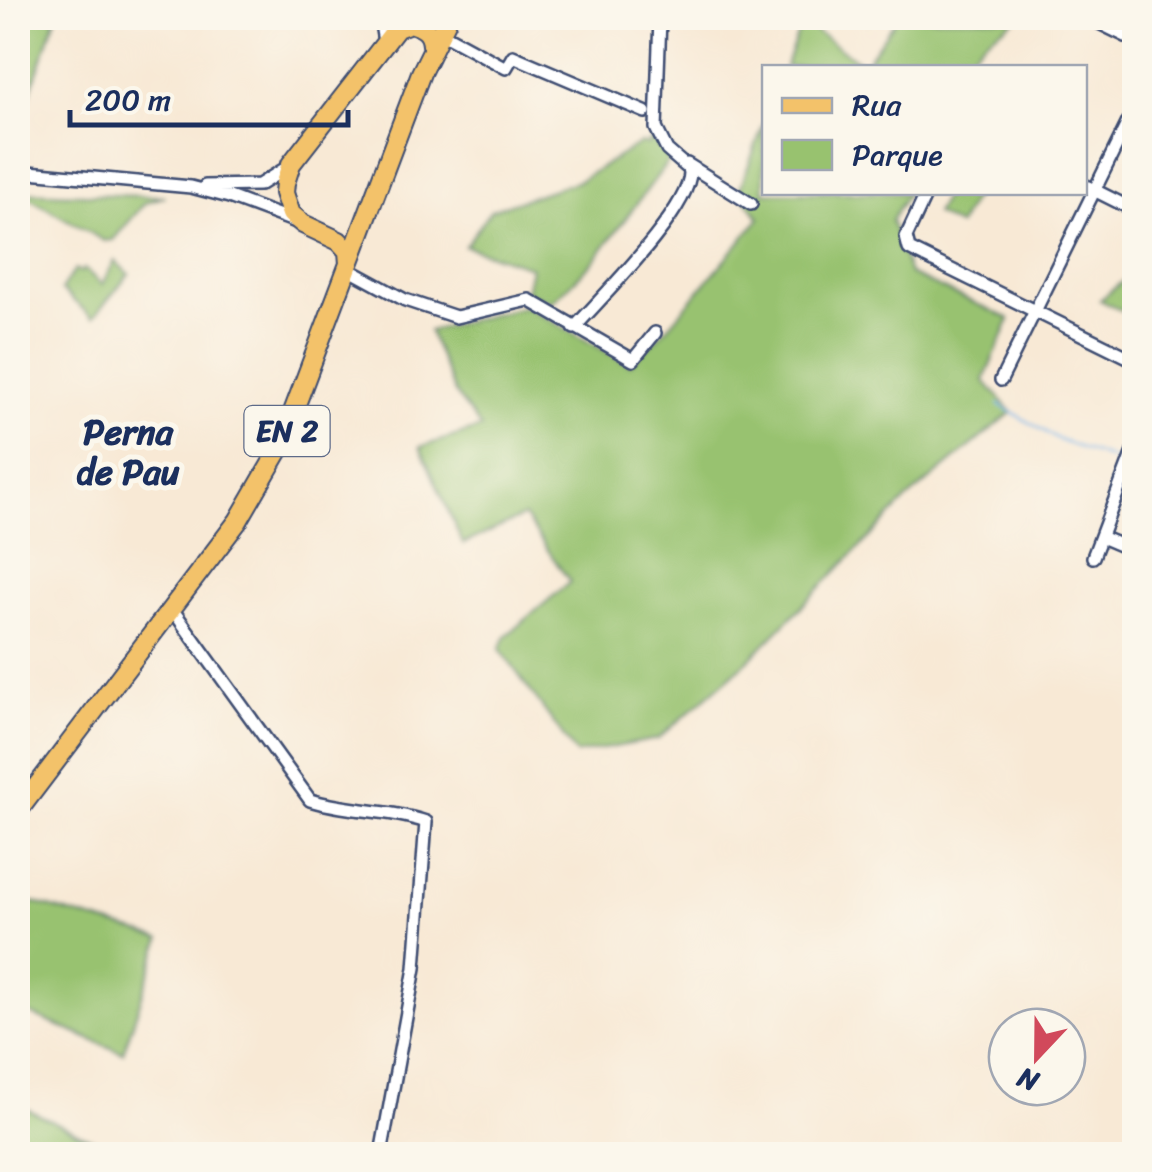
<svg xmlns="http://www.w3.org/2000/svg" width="1152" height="1172" viewBox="0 0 1152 1172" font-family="Sriracha,sans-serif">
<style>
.green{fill:#98c26f;stroke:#5a7866;stroke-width:2.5}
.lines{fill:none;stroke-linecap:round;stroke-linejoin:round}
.stream{stroke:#77b4e9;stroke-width:2.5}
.street-casing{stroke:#3c4b70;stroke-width:16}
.primary-casing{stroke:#3c4b70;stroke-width:22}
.street{stroke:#fff;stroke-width:11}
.primary{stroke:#f3c26a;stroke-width:18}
.labels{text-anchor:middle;stroke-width:10;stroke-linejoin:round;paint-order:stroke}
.shield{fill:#fbf7ec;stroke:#5e6b89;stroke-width:2.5}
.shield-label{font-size:30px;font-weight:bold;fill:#1b2f5e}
.neighbourhood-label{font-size:35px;font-weight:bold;fill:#1b2f5e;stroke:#fbf7ec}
</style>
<rect width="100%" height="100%" fill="#fbf7ec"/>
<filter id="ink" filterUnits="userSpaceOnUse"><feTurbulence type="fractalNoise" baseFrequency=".01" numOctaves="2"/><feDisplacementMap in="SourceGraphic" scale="20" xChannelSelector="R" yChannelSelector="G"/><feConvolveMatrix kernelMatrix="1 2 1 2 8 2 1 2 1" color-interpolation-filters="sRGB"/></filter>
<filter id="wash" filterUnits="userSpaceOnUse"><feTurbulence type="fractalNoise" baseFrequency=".0048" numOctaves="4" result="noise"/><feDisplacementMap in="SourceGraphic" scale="40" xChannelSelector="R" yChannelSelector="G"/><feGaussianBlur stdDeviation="2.25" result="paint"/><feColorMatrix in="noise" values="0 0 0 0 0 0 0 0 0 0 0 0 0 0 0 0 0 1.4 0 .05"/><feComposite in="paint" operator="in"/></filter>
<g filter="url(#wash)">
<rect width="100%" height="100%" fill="#f8e9d5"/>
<path class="green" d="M18,18h38l-38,110z
M797,18h20l-6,10 53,37 33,-47h120l-33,23 -24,26h-175l17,-45z
M764,123v69l143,1 -16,28 18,53 101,45 -26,61 28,32 -105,87 -157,160 -92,80 -82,15 -76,-105 6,-13 64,-54 -46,-66 -61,28 -43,-97 61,-19 -26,-35 -26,-62 96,-25 105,59 41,-41 89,-106 -21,-27z
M651,139l19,20 -76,102 -42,41 -26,-10 5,-25 -66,-21 26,-36 87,-29 63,-38 7,2z
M19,192l129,4h17l-20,7 -32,37 -9,1z
M946,193h30l-18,33 -23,-12z
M115,261l14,13 -36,44 -32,-28 14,-21 6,3 3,-3 18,15z
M1134,272v45l-34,-17z
M18,898l143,41 -38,114 -105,-44z
M18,1105l105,49h-105z"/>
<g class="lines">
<path class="stream" d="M998,404l63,37 62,22"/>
</g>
</g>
<g filter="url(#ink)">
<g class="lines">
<defs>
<path id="street" d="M380,18l4,24
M1089,18l45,22
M440,32l66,36 7,-12 132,56
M687,164l64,40
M18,171l173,16 38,10 70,26
M1084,185l50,25
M205,186l54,-1 32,-20
M927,192l-21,45 3,12 225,111
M348,269l57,31 51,17 73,-17 104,60 22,-27
M574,328c27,-30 119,-121 116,-158l-23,-20 -11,-22 4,-110
M1001,380l133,-270
M1101,537l33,14
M1093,557l41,-108
M172,609l138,191c38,12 79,9 116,22l-11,146 -34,186
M1130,615l4,4"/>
<path id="primary" d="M349,264l-1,-13 -9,-10 -36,-17 -12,-10 -7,-21 1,-10 6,-19 106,-136 13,-5c13,4 21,8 22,22
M18,811l220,-290 40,-69 143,-379 27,-55"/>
</defs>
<use href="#street" class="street-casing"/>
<use href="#primary" class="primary-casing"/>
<use href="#street" class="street"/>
<use href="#primary" class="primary"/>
</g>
</g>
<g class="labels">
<rect class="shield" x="244.5" y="406" width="85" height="50" rx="8"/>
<g class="shield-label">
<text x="287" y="441">EN 2</text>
</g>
<g class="neighbourhood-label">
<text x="128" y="444">Perna<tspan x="128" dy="40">de Pau</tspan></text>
</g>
</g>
<rect width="1152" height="1172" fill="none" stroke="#fbf7ec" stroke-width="60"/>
<rect x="762" y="65" width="325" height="130" fill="#fbf7ec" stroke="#a1a7b3" stroke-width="2.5"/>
<rect x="782" y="98" width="50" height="15" fill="#f3c26a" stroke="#a1a7b3" stroke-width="2.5"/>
<text x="852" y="115" font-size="30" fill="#1b2f5e">Rua</text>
<rect x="782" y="140" width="50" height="30" fill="#98c26f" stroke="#a1a7b3" stroke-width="2.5"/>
<text x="852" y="165" font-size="30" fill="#1b2f5e">Parque</text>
<g transform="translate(1037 1057) rotate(202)"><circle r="48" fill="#fbf7ec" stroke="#a1a7b3" stroke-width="2.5"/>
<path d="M0-8L18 38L0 25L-18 38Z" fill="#d1495b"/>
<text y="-15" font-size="28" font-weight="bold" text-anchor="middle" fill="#1b2f5e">N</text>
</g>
<path d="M70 110v15h278v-15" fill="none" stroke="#1b2f5e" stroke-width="5"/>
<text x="85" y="110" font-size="30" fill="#1b2f5e" stroke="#fbf7ec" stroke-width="8" paint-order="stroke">200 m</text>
</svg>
